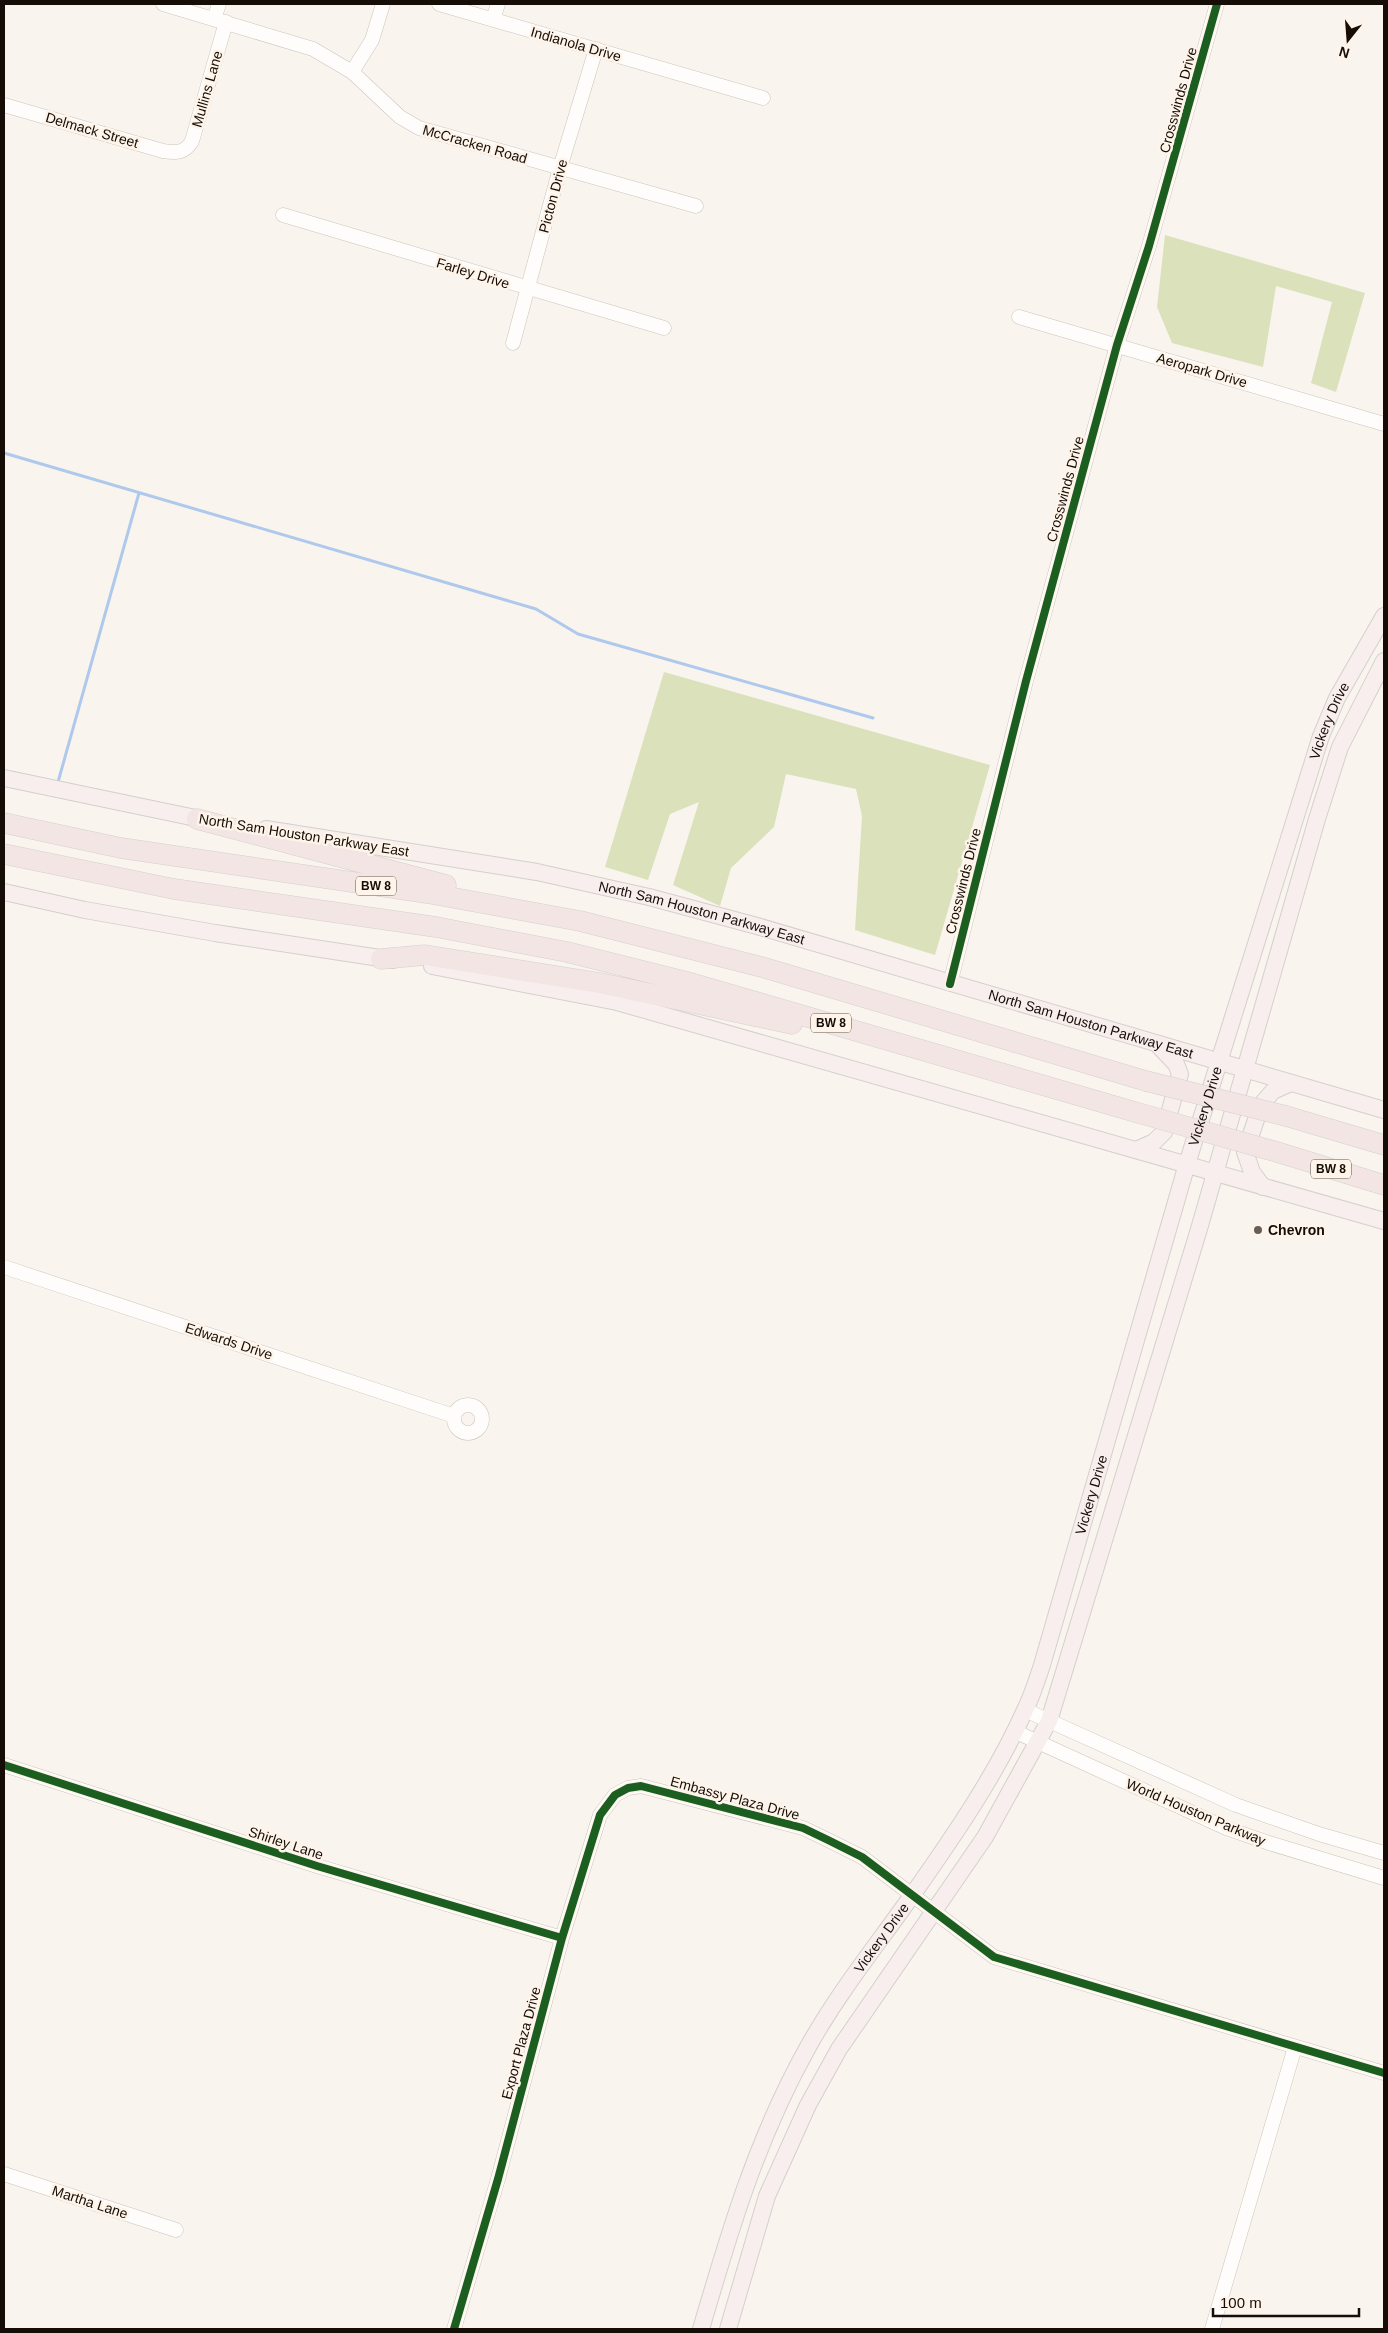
<svg xmlns="http://www.w3.org/2000/svg" width="1388" height="2333" viewBox="0 0 1388 2333" font-family="Helvetica,sans-serif">
<style>
.forest{fill:#dae1bb}
.lines{fill:none;stroke-linecap:round;stroke-linejoin:round}
.stream{stroke:#aec9ec;stroke-width:3}
.minor-casing{stroke:#cbc4bc;stroke-width:15}
.major-casing{stroke:#d3d0cc;stroke-width:18}
.highway-casing{stroke:#d3d0cc;stroke-width:21}
.minor{stroke:#fefdfc;stroke-width:14}
.major{stroke:#f7eeed;stroke-width:16}
.highway{stroke:#f2e5e4;stroke-width:20}
.highway-bridge-casing{stroke:#d3d0cc;stroke-width:21;stroke-linecap:butt}
.highway-bridge{stroke:#f2e5e4;stroke-width:20}
.cycleway-casing{stroke:#fef4ea;stroke-width:11}
.cycleway{stroke:#1b5e20;stroke-width:8}
.poi-dot{fill:#665e57;stroke:#fef4ea;stroke-width:2}
.labels{text-anchor:middle;stroke-width:5;stroke-linejoin:round;paint-order:stroke}
.shield{fill:#fef4ea;stroke:#5c534a;stroke-width:1}
.shield-label{font-size:12px;font-weight:bold;fill:#160e06}
.street-label{font-size:14px;fill:#160e06;stroke:#fef4ea}
.poi-label{font-size:14px;font-weight:bold;fill:#160e06;stroke:#fef4ea;text-anchor:start}
</style>
<rect width="100%" height="100%" fill="#faf4ee"/>
<path class="forest" d="M1165,235l200,58 -29,99 -25,-9 21,-81 -56,-16 -13,81 -91,-24 -15,-36z
M664,672l326,93 -55,190 -80,-25 7,-114 -6,-27 -70,-15 -12,53 -43,41 -11,38 -47,-21 26,-83 -29,12 -22,66 -43,-13z"/>
<g class="lines">
<path class="stream" d="M4,453l532,156 42,25 295,84
M58,782l81,-289"/>
<defs>
<path id="minor" d="M163,4l150,45 39,23 48,45 19,11 277,78
M439,4l324,94
M214,19l5,-15
M493,19l5,-15
M352,72l20,-32 11,-36
M4,105l159,46c14,2 22,2 29,-10l34,-119
M283,215l381,113
M1019,317l365,107
M513,343l47,-175 36,-119
M950,984l76,-303 91,-336 32,-99 68,-242
M4,1267l450,149
M454 1419a14 14 0 1 1 28 0a14 14 0 1 1-28 0Z
M1025,1710l211,95 83,29 65,19
M1014,1731l212,97 43,15 115,35
M4,1765l313,101 245,72
M4,2174l172,56
M454,2329l44,-150 64,-241 38,-123 15,-20 13,-7 13,-2 162,42 25,12 34,17 132,100 390,116
M1212,2329l83,-282"/>
<g id="major">
<path d="M4,778l206,43"/>
<path id="s1" d="M266,829l271,43 112,25 108,29 627,184"/>
<path d="M4,892l81,18 130,23 178,27"/>
<path d="M432,966l185,36 767,219"/>
<path d="M1136,1150l18,-8 10,-10 16,-58 -4,-10 -19,-20"/>
<path d="M1263,1187l-11,-15 -7,-20 16,-47 12,-14 18,-8"/>
<path id="s2" d="M701,2329c29,-99 56,-191 107,-282 30,-54 69,-102 105,-153 40,-57 83,-119 112,-184 7,-14 12,-30 17,-45l145,-501 134,-428 16,-38 47,-82"/>
<path d="M728,2329l39,-133 41,-91 31,-56 146,-212 64,-116 150,-492 118,-410 23,-72 44,-86"/>
</g>
<path id="highway" d="M197,819l249,66
M4,823l117,25 306,45 153,28 182,46 384,114
M4,854l170,35 262,38 131,25 124,31 444,129
M381,959l44,-4 175,28 192,41
M1286,1116l98,29
M1277,1152l107,33"/>
</defs>
<use href="#minor" class="minor-casing"/>
<use href="#major" class="major-casing"/>
<use href="#highway" class="highway-casing"/>
<use href="#minor" class="minor"/>
<use href="#major" class="major"/>
<use href="#highway" class="highway"/>
<defs>
<path id="highway-bridge" d="M1146,1081l140,35
M1135,1112l142,40"/>
</defs>
<use href="#highway-bridge" class="highway-bridge-casing"/>
<use href="#highway-bridge" class="highway-bridge"/>
<defs>
<path id="cycleway" d="M950,984l76,-303 91,-336 32,-99 68,-242
M4,1765l313,101 245,72
M454,2329l44,-150 64,-241 38,-123 15,-20 13,-7 13,-2 162,42 25,12 34,17 132,100 390,116"/>
</defs>
<use href="#cycleway" class="cycleway-casing"/>
<use href="#cycleway" class="cycleway"/>
</g>
<circle class="poi-dot" cx="1258" cy="1230" r="5"/>
<g class="labels">
<g class="shield">
<rect x="356" y="876.5" width="40" height="19" rx="4"/>
<rect x="811" y="1013.5" width="40" height="19" rx="4"/>
<rect x="1311" y="1159.5" width="40" height="19" rx="4"/>
</g>
<g class="shield-label">
<text x="376" y="890">BW 8</text>
<text x="831" y="1027">BW 8</text>
<text x="1331" y="1173">BW 8</text>
</g>
<g class="street-label">
<text transform="translate(576 44) rotate(16)" y="5">Indianola Drive</text>
<text transform="translate(207 89) rotate(-74)" y="5">Mullins Lane</text>
<text transform="translate(1178 100) rotate(-75)" y="5">Crosswinds Drive</text>
<text transform="translate(92 130) rotate(16)" y="5">Delmack Street</text>
<text transform="translate(475 144) rotate(16)" y="5">McCracken Road</text>
<text transform="translate(553 196) rotate(-75)" y="5">Picton Drive</text>
<text transform="translate(473 273) rotate(17)" y="5">Farley Drive</text>
<text transform="translate(1202 370) rotate(16)" y="5">Aeropark Drive</text>
<text transform="translate(1065 489) rotate(-75)" y="5">Crosswinds Drive</text>
<text dy="5" stroke="none"><textPath href="#s2" startOffset="1739">Vickery Drive</textPath></text>
<text transform="translate(304 835) rotate(9)" y="5">North Sam Houston Parkway East</text>
<text transform="translate(963 881) rotate(-76)" y="5">Crosswinds Drive</text>
<text dy="5" stroke="none"><textPath href="#s1" startOffset="444">North Sam Houston Parkway East</textPath></text>
<text dy="5" stroke="none"><textPath href="#s1" startOffset="849">North Sam Houston Parkway East</textPath></text>
<text dy="5" stroke="none"><textPath href="#s2" startOffset="1334">Vickery Drive</textPath></text>
<text transform="translate(229 1341) rotate(18)" y="5">Edwards Drive</text>
<text dy="5" stroke="none"><textPath href="#s2" startOffset="929">Vickery Drive</textPath></text>
<text transform="translate(735 1798) rotate(15)" y="5">Embassy Plaza Drive</text>
<text transform="translate(1196 1812) rotate(23)" y="5">World Houston Parkway</text>
<text transform="translate(286 1843) rotate(18)" y="5">Shirley Lane</text>
<text dy="5" stroke="none"><textPath href="#s2" startOffset="434">Vickery Drive</textPath></text>
<text transform="translate(521 2043) rotate(-75)" y="5">Export Plaza Drive</text>
<text transform="translate(90 2202) rotate(18)" y="5">Martha Lane</text>
</g>
<g class="poi-label">
<text x="1268" y="1235">Chevron</text>
</g>
</g>
<rect width="1388" height="2333" fill="none" stroke="#160e06" stroke-width="10"/>
<g transform="translate(1348 40) rotate(197)" stroke="#fef4ea" stroke-width="4" paint-order="stroke">
<path d="M0-4L9 19L0 12L-9 19Z" fill="#160e06"/>
<text y="-8" font-size="14" font-weight="bold" text-anchor="middle" fill="#160e06">N</text>
</g>
<path d="M1213 2308v8h146v-8" fill="none" stroke="#160e06" stroke-width="2.5"/>
<text x="1220" y="2308" font-size="15" fill="#160e06" stroke="#fef4ea" stroke-width="4" paint-order="stroke">100 m</text>
</svg>
